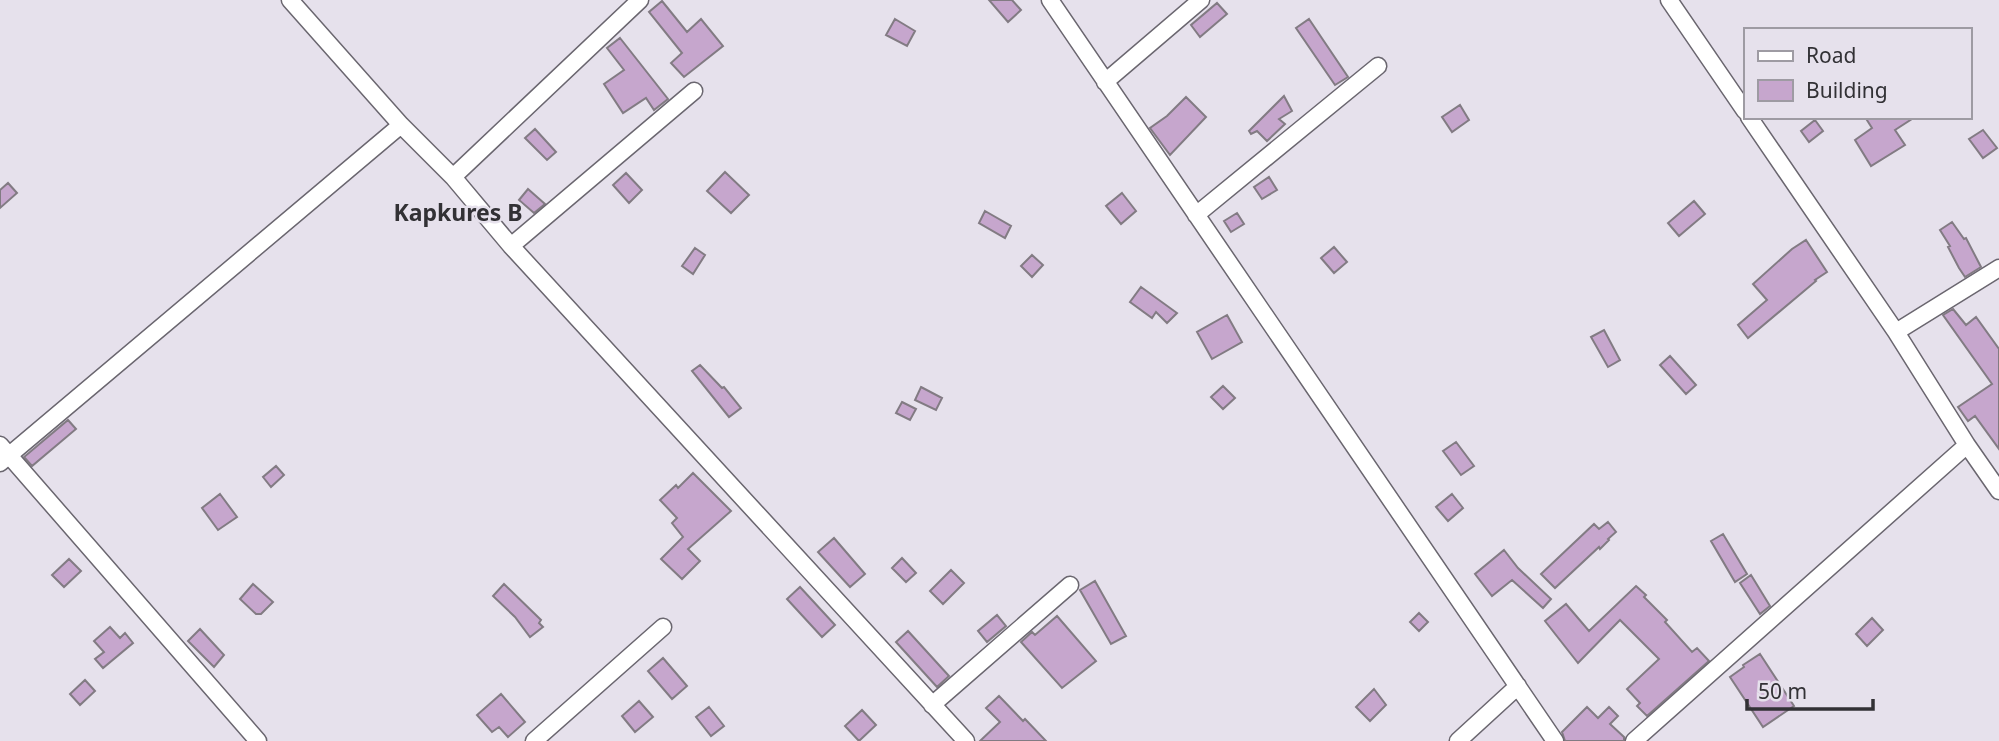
<svg xmlns="http://www.w3.org/2000/svg" width="1999" height="741" viewBox="0 0 1999 741" font-family="'Noto Sans',sans-serif">
<style>
.building{fill:#c6a6cd;stroke:#827b83;stroke-width:2}
.lines{fill:none;stroke-linecap:round;stroke-linejoin:round}
.street-casing{stroke:#6a666f;stroke-width:19}
.street{stroke:#fff;stroke-width:16}
.labels{text-anchor:middle;stroke-width:5;stroke-linejoin:round;paint-order:stroke}
.quarter-label{font-size:23px;font-weight:bold;fill:#323135;stroke:#e6e1ec}
</style>
<rect width="100%" height="100%" fill="#e6e1ec"/>
<path class="building" d="M989,0h23l9,10 -13,12z
M662,1l25,31 14,-13 22,27 -39,31 -13,-14 11,-10 -33,-41z
M1217,3l10,11 -27,23 -9,-12z
M895,19l20,12 -8,15 -21,-11z
M1309,19l39,58 -13,8 -39,-57z
M620,38l48,61 -14,11 -8,-12 -23,15 -19,-29 20,-14 -17,-22z
M1284,96l8,15 -13,8 6,5 -18,17 -10,-10 -6,3 -2,-3z
M1186,97l20,20 -36,38 -20,-27 17,-12z
M1460,105l9,15 -17,12 -10,-15z
M1865,117h50l-20,13 10,15 -34,21 -16,-26 17,-12z
M1815,120l8,11 -14,11 -8,-11z
M535,129l21,23 -9,8 -22,-22z
M1983,130l14,18 -14,10 -14,-19z
M725,172l24,23 -18,18 -24,-22z
M626,173l16,17 -13,13 -16,-18z
M1269,177l8,13 -15,9 -8,-12z
M8,183l9,10 -17,15v-18z
M528,189l17,15 -11,9 -15,-13z
M1122,193l14,18 -15,13 -15,-18z
M1694,201l11,13 -26,22 -11,-13z
M985,211l26,15 -6,12 -26,-15z
M1237,213l7,11 -13,8 -7,-11z
M1952,222l12,17 2,-1 15,29 -16,10 -6,-9 -11,-21 2,-1 -10,-16z
M1806,240l21,32 -12,8 1,1 -68,57 -10,-13 29,-25 -14,-16 39,-35z
M1334,247l13,15 -13,11 -13,-15z
M695,248l10,7 -12,19 -11,-8z
M1032,255l11,10 -11,12 -11,-11z
M1141,287l36,26 -10,10 -11,-11 -4,6 -22,-16z
M1953,309l13,16 10,-8 23,32v100l-24,-33 -7,5 -10,-14 34,-23 -49,-69z
M1227,315l15,27 -30,17 -15,-27z
M1604,330l16,30 -12,7 -17,-30z
M1670,356l26,29 -10,9 -26,-29z
M700,365l22,23 2,-1 17,21 -12,9 -37,-46z
M1223,386l12,12 -12,11 -12,-12z
M921,387l21,11 -6,12 -21,-10z
M902,402l14,7 -6,11 -14,-7z
M68,420l8,9 -44,37 -8,-9z
M1456,442l18,24 -13,9 -18,-24z
M276,466l8,9 -13,12 -8,-10z
M693,473l38,38 -43,38 12,12 -18,18 -21,-20 22,-22 -11,-14 5,-5 -17,-18 16,-15 2,3z
M220,494l17,23 -19,13 -16,-22z
M1452,494l11,14 -15,13 -12,-14z
M1608,522l8,10 -8,7 1,1 -9,9 -1,-2 -44,41 -14,-14 53,-50 5,5z
M1723,534l24,40 -12,8 -24,-41z
M834,538l31,36 -15,13 -32,-35z
M1504,550l14,18 33,31 -8,9 -31,-28 -20,16 -17,-22z
M902,558l14,15 -10,9 -14,-14z
M69,559l12,12 -17,16 -12,-12z
M951,570l13,13 -21,21 -13,-13z
M1751,575l19,31 -10,8 -20,-31z
M1095,581l31,55 -15,8 -31,-54z
M253,584l20,18 -12,12h-5l-16,-15z
M504,584l37,36 -2,3 4,4 -13,10 -15,-20 -22,-21z
M1636,586l10,9 -2,2 23,23 -2,2 27,30 5,-4 12,13 -62,55 -10,-10 3,-3 -13,-14 32,-30 -39,-39 -42,43 -33,-42 21,-17 23,27z
M800,587l35,38 -13,12 -35,-38z
M1419,613l9,9 -9,9 -9,-9z
M997,615l9,11 -19,16 -9,-11z
M1057,616l39,45 -34,27 -41,-46 11,-10 3,3z
M1872,618l11,12 -16,16 -11,-12z
M110,627l10,11 5,-5 8,10 -30,25 -8,-9 9,-7 -10,-11z
M200,629l24,26 -10,12 -26,-26z
M908,631l41,45 -12,11 -41,-45z
M1760,654l34,52 -31,21 -33,-50 14,-10 -1,-2z
M663,658l24,28 -15,13 -24,-28z
M85,680l10,11 -15,14 -10,-11z
M1374,689l12,16 -16,16 -14,-14z
M501,694l24,28 -17,15 -9,-10 -7,5 -15,-17z
M999,696l24,25 2,-2 21,22h-66l20,-19 -14,-14z
M639,701l14,16 -18,15 -13,-16z
M709,707l15,19 -13,10 -15,-19z
M1587,707l11,11 11,-11 9,9 -8,8 14,13v4h-59l-3,-9z
M862,710l14,15 -17,16 -14,-15z"/>
<g class="lines">
<defs>
<path id="street" d="M290,0l111,125 52,52 58,69 455,495
M1050,0l505,741
M1669,0l76,111
M1105,82l96,-82
M1749,117l147,215 71,113 32,46
M453,177l187,-177
M1196,215l182,-149
M511,246l183,-155
M1896,332l103,-64
M0,445l258,296
M0,463l401,-338
M932,705l138,-120
M534,741l129,-114
M1458,741l60,-55
M1634,741l333,-296"/>
</defs>
<use href="#street" class="street-casing"/>
<use href="#street" class="street"/>
</g>
<g class="labels">
<g class="quarter-label">
<text x="458" y="221">Kapkures B</text>
</g>
</g>
<rect x="1744" y="28" width="228" height="91" fill="#e6e1ec" stroke="#9e9ba3" stroke-width="2"/>
<rect x="1758" y="51" width="35" height="10" fill="#ffffff" stroke="#9e9ba3" stroke-width="2"/>
<text x="1806" y="63" font-size="21" fill="#323135">Road</text>
<rect x="1758" y="80" width="35" height="21" fill="#c6a6cd" stroke="#9e9ba3" stroke-width="2"/>
<text x="1806" y="98" font-size="21" fill="#323135">Building</text>
<path d="M1747 699v10h126v-10" fill="none" stroke="#323135" stroke-width="3.5"/>
<text x="1758" y="699" font-size="21" fill="#323135" stroke="#e6e1ec" stroke-width="5" paint-order="stroke">50 m</text>
</svg>
